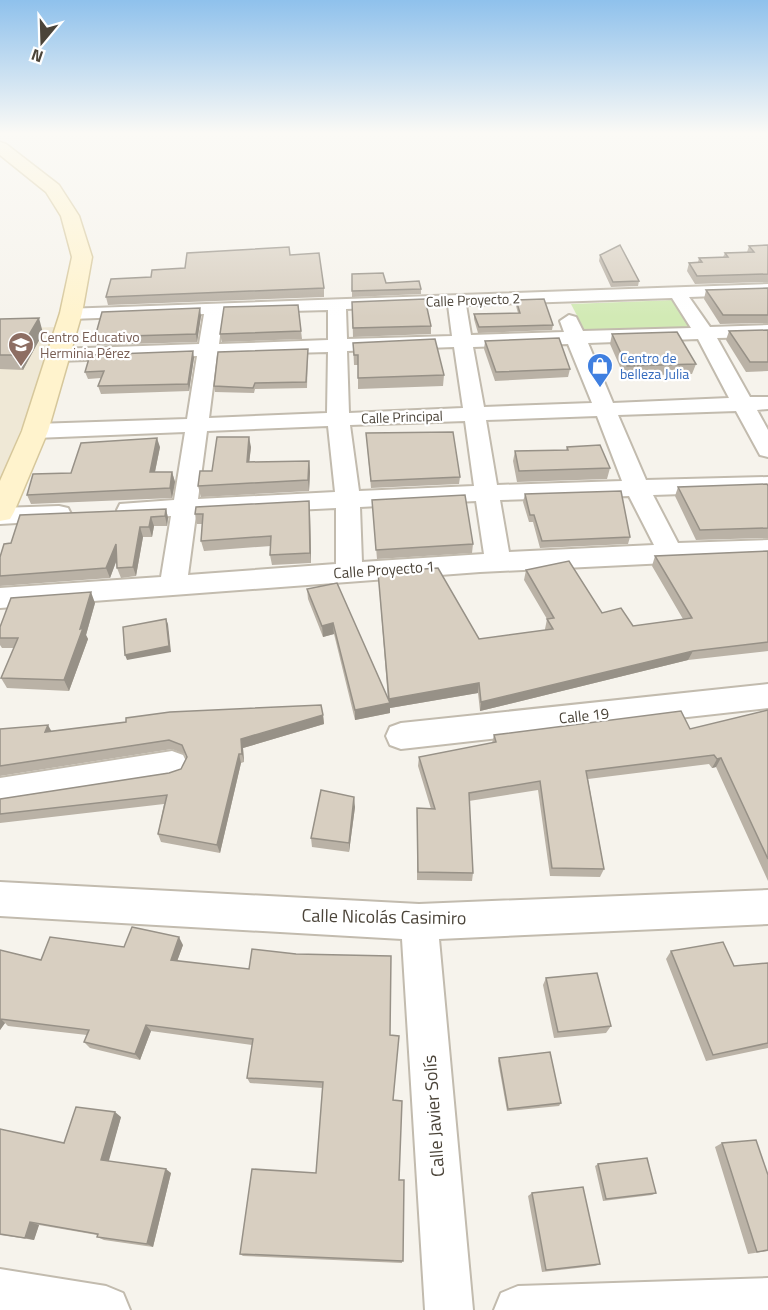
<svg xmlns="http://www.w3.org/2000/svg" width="768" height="1310" viewBox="0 0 768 1310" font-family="'Titillium Web',sans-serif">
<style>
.education{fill:#efe8d6}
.green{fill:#d2eab5}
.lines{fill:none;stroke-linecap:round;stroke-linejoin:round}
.street-casing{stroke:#c2bbae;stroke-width:4}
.secondary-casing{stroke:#d6c79b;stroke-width:3}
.street{fill:#fff;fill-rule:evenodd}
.secondary{fill:#fff3cd;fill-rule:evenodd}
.wall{fill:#bab2a6}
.shaded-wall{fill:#979187}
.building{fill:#d8cfc1;stroke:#979187;stroke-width:1.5}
.labels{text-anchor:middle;stroke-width:4.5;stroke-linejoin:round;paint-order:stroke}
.far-street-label{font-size:14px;fill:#4b4439;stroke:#fff}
.far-education-label{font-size:14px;fill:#785e54;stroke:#fff;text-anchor:start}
.far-shop-label{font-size:14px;fill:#366cbe;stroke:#fff;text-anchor:start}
.street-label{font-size:15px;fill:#4b4439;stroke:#fff}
.near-street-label{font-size:18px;fill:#4b4439;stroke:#fff}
</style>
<rect width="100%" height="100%" fill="#f6f3ec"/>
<path class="education" d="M55,327l-25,81 -30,71v-150z"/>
<path class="green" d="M674,300l22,31 -109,4 -16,-31z"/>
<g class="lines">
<defs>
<path id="street" d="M768,284v10l-79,3 21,30 58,-2v12l-51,1 33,59h18v12l-11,1 11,20v27l-8,-2 -24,-44 -118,4 28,65 122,-3v14l-115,4 25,48 90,-3v18l-288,14 -480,36v-20l161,-11 10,-61 -42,2 -9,-2 -3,-6 3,-6 54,-4 11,-68 -150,6 -8,-2 -3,-5 3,-5 8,-2 152,-5 10,-63 -139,5 -7,-2 -3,-4 3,-4 7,-2 141,-5 5,-30 -133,5 -7,-2 -2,-4 2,-4zM672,298l19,30 -108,3 -7,-14 -7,-2 -9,6 4,11 -93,3 -5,-30zM448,305l4,31 -105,3 -1,-30zM328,310v30l-109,4 4,-31zM698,339l31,59 -116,5 -25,-60zM568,344l24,59 -108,4 -11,-60zM454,347l9,61 -114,5 -2,-62zM328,352l-1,61 -118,5 8,-63zM597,416l25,65 -125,4 -11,-65zM465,421l9,65 -115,5 -9,-66zM328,426l7,66 -137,7 9,-68zM629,496l25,49 -145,7 -9,-52zM476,501l8,53 -122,8 -2,-55zM336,508v56l-148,11 8,-60z
M59,506l9,2 3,6 -3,6 -68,4v-16z
M768,684v24l-367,41 -11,-4 -4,-9 4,-9 11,-4z
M172,751l11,4 5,10 -5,10 -11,4 -172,27v-28z
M0,882l419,22 349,-14v34l-329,15 34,371h-48l-23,-371 -402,-23z
M0,1269l106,17 17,7 7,17h-130z
M768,1278v32h-274l7,-17 17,-7z"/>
<path id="secondary" d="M0,142l6,2 53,41 20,31 13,41 -10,56 -34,118 -34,81 -4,7 -10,2v-40l22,-50 38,-118 12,-56 -11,-41 -15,-24 -46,-37z"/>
</defs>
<use href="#street" class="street-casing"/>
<use href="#secondary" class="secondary-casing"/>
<use href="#street" class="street"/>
<use href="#secondary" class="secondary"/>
</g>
<path class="wall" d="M768,245v37l-73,2 -8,-13 2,-8 9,-1 1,-4 24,-1 2,-4 22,-1 2,-6z
M290,255l34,33v9l-216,8 -2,-8 45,-20z
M600,255l39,26 -1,5 -27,1 -12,-26z
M352,274l34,9 35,6v5l-69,3z
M768,288v35l-48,1 -16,-25 2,-9z
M516,300l37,25 -1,5 -74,3 -4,-14v-5l44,-1 -2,-7z
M352,302l79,24v8l-78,3z
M298,305l4,34 -80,3 -2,-8z
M201,316l-4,26 -100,3 -2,-8z
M0,319l43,14 -20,37 -23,-1z
M768,330v41l-22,1 -20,-32 3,-9z
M612,334l84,30 -4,10 -68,2 -14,-32z
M485,341l85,28 -2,8 -73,4 -11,-32z
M353,343l91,32 -1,11 -85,3v-24h-4z
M308,349l-1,39 -52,1 -1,4 -39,-1 -1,-6z
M194,358l-5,33 -88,3 -3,-8 3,-8 -13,1 -3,-7z
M366,433l94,44 -1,7 -88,4z
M160,447l-5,25h17l3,10 -3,16 -141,6 -4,-9 44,-22z
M251,447l-2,15 60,-1 1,11 -1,19 -108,6 -3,-11 14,-15z
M567,447l43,21 -3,11 -90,3 -4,-21 2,-10 51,-1z
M768,486v52l-72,2 -21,-44 3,-9z
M525,494l105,43 -2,7 -88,4 -7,-26h-4l-6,-20z
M372,500l101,44 -1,9 -95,6z
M166,509l2,9 -1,8h-13l-2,11h-9l-7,39 -15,2 -4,-10v-9l-7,19 -110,8v-29l11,-14z
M310,512l1,51 -39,2 -2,-10 1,-9 -67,5 -3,-10 1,-17h-5l-2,-10z
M768,551v100l-80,9 -208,51 -2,-18 -88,15v5l-35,7 -21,-86 -11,3 -15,-38 -1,-10 81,111 -10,-128 101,67 66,-9v-1l2,-10 -23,-39 2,-10 76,43 31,13 50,-7 -31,-53 3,-10z
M95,603l-9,32 2,4 -19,52 -62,-3 -6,-10 13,-30h-12l-2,-3v-18z
M768,710v171l-52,-114 -4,1 -3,-4 -121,15 16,90 -4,8 -50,-1 -12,-86 -69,11 4,72 -1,8 -55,-1v-72l14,1 -13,-43 1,-9 73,-14 2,-8 196,-6z
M323,715l1,9 -81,24 1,14 -3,1 -21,90 -59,-11 -3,-8 6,-30 -164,19v-24l169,-26 12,-4 6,-11 -2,-4 -13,-5 -172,27v-47l52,2z
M355,807l-6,45 -37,-5 -1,-9z
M183,945l-6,16 213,74 12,228 -159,-7 -3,-2 76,-81 7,-85 -73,-5 -3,-5 5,-33 -101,-14 -11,29 -50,-12 -6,-6 3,-7 -79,-9 -3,-3 -5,7v-80l41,10 83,-13z
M671,951l63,15 34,-3v85l-62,13 -40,-102z
M546,978l65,48 -5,7 -52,5 -11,-53z
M499,1058l62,45 -2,3 -52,5 -9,-50z
M121,1117l-13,44 63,12 -18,74 -49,-7 -7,-3v-2l-58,-10 -5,15 -34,-5v-106l64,14z
M722,1143l46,32v76l-20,3 -33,-107z
M598,1164l58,29 -4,2 -49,6 -8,-35z
M532,1193l68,71 -5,2 -53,6 -14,-76z"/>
<path class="shaded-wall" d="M200,308l1,8 -4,26 -1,-8z
M39,318l4,15 -20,37 -6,-15z
M193,351l1,7 -5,33 -1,-7z
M249,437l2,10 -3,26 -1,-11z
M157,438l3,9 -7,34 -3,-9z
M309,461l1,11 -1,19 -1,-11z
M172,472l3,10 -3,16 -2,-10z
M309,501l1,11 1,51 -1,-10z
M166,509l2,9 -1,8 -2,-10z
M151,517l3,9 -2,11 -3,-10z
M140,527l3,10 -7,39 -3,-9z
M116,544l3,10 -9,24 -4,-10z
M91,592l4,11 -9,32 2,4 -19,52 -5,-11z
M166,619l2,5 3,28 -44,8 -2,-5z
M333,623l1,11 -11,3 -1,-11z
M693,651l-5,9 -208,51 1,-9z
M479,683l-1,10 -88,15v5l-35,7v-10l34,-7v-4z
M323,715l1,9 -81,24 1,14 -2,-8 -1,-15z
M48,725l5,9 -8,-2z
M239,754l2,9 -21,90 -3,-8z
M721,758l-5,9 -4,1 5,-9z
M354,797l1,10 -6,45v-9z
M179,937l4,8 -8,22 -4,-7z
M0,1018l5,5 -5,7z
M146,1025l5,6 -11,29 -5,-6z
M115,1112l6,5 -13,47 -7,-4z
M166,1169l5,4 -18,74 -6,-3z
M30,1222l9,3 -5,15 -9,-2z"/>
<path class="building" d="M620,245l19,36 -26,1 -13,-27z
M768,245v29l-71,2 -8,-13 13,-1 -3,-4 29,-1 -3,-4 29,-1 -5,-6z
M289,247l1,8 29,-2 5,35 -218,9 5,-18 40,-2 1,-7 33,-2 2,-15z
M383,273l3,10 33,-2 2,8 -69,2v-17z
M768,288v27h-45l-17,-25z
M425,299l6,27 -78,2 -1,-26z
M544,299l9,26 -74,2 -5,-13 46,-1 -4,-13z
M298,305l3,26 -81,3 4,-27z
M200,308l-4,26 -101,3 7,-25z
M39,318l-22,37h-17v-36z
M768,330v32h-18l-21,-31z
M677,332l19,32 -69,2 -15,-32z
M559,338l11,31 -74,3 -11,-31z
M435,339l9,36 -86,3v-23h-4l-1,-12z
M308,349l-2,33 -51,1 -2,5 -39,-2 4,-34z
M193,351l-5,33 -90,2 6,-15 -19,1 5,-17z
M453,432l7,45 -89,4 -5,-48z
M217,437h32l-2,25 62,-1 -1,19 -110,6 2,-15h12z
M157,438l-7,34h22l-2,16 -143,7 6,-21 38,-1 10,-30z
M600,445l10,23 -91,3 -4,-20 53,-1 -1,-3z
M767,484l1,2v42l-68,2 -22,-43z
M621,491l9,46 -88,4 -8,-26h-4l-5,-21z
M465,495l8,49 -97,6 -4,-50z
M309,501l1,52 -40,2 1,-19 -70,5 2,-27h-8l1,-7z
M166,509l-1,7 -14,1 -2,10h-9l-7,40 -16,1 -1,-24 -10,24 -106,8v-19l4,-13 7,-1 9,-28z
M768,551v91l-75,9 -212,51 -2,-19 -90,16 -11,-127 60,-4 41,71 74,-10 -6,-10 7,-1 -28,-48 43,-9 33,52 19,-5 12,18 59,-8 -37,-62z
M337,583l53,120 -35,7 -22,-87 -11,3 -15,-37z
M91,592l-11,37 3,-1 -19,52 -63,-2 17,-40h-18v-11l11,-29z
M166,619l3,27 -44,9 -2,-28z
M321,705l2,10 -82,24 1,15h-3l-22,91 -59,-11 9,-39 -167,19v-15l169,-26 12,-4 6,-12 -5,-12 -13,-5 -169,26v-37l48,-4 -3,7 81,-10v-4l44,-6z
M768,710v149l-47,-101 -4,1 -3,-4 -128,16 18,98 -52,-1 -12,-87 -71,12 4,80 -55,-1 -1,-64 18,1 -16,-52 77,-15 -2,-7 187,-24 9,18z
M321,790l33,7 -5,46 -38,-5z
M132,927l47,10 -8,23 78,9 3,-20 44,5 95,2 -1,79 9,1 -6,64 9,1 -3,79h5l-1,81 -163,-7 12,-85 64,4 7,-91 -76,-4 6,-39 -107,-14 -11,29 -51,-12 5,-12 -89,-11v-69l41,10 9,-23 74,10z
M723,942l11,24 34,-3v80l-55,12 -42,-104z
M597,973l14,53 -53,6 -12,-54z
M550,1052l11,51 -53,6 -9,-51z
M76,1107l39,5 -14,48 65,9 -19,75 -50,-7 1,-3 -68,-12 -5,16 -25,-4v-105l64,14z
M756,1140l12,35v75l-11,2 -35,-109z
M647,1158l9,35 -50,6 -8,-35z
M583,1187l17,77 -54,6 -14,-77z"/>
<linearGradient id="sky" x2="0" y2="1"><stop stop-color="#8fc1ec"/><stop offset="0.42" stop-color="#fbfaf6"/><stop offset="1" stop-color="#fbfaf6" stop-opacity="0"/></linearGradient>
<rect width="768" height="317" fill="url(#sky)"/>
<defs>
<symbol id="school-pin" viewBox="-11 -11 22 30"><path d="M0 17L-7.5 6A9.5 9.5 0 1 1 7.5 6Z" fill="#8d6e63" stroke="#fff"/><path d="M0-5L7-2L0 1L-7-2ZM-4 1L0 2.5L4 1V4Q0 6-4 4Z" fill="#fff"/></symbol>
<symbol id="shop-pin" viewBox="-11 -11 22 30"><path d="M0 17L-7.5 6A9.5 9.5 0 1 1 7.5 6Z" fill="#3f7fe0" stroke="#fff"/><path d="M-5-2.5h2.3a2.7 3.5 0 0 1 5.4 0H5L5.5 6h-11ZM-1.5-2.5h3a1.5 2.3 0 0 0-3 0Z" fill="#fff"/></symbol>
</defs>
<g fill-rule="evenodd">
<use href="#school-pin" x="6" y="330" width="30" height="40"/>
<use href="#shop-pin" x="585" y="351" width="30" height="40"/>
</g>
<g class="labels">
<g class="far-street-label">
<text transform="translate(473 300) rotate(-2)" y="5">Calle Proyecto 2</text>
<text transform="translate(402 417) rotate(-2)" y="5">Calle Principal</text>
</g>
<g class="far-education-label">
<text x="40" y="342">Centro Educativo<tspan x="40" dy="16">Herminia Pérez</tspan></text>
</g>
<g class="far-shop-label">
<text x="620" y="363">Centro de<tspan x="620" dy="16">belleza Julia</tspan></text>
</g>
<g class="street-label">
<text transform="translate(384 570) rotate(-4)" y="5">Calle Proyecto 1</text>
<text transform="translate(584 716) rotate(-6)" y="5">Calle 19</text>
</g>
<g class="near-street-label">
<text transform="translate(384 917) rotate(1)" y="6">Calle Nicolás Casimiro</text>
<text transform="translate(434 1116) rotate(-94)" y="6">Calle Javier Solís</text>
</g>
</g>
<g transform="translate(42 42) rotate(199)" stroke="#ffffff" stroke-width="4.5" paint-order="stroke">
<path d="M0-4.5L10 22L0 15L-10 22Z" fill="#4b4439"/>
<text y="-9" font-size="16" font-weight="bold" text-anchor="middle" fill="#4b4439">N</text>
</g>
</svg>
